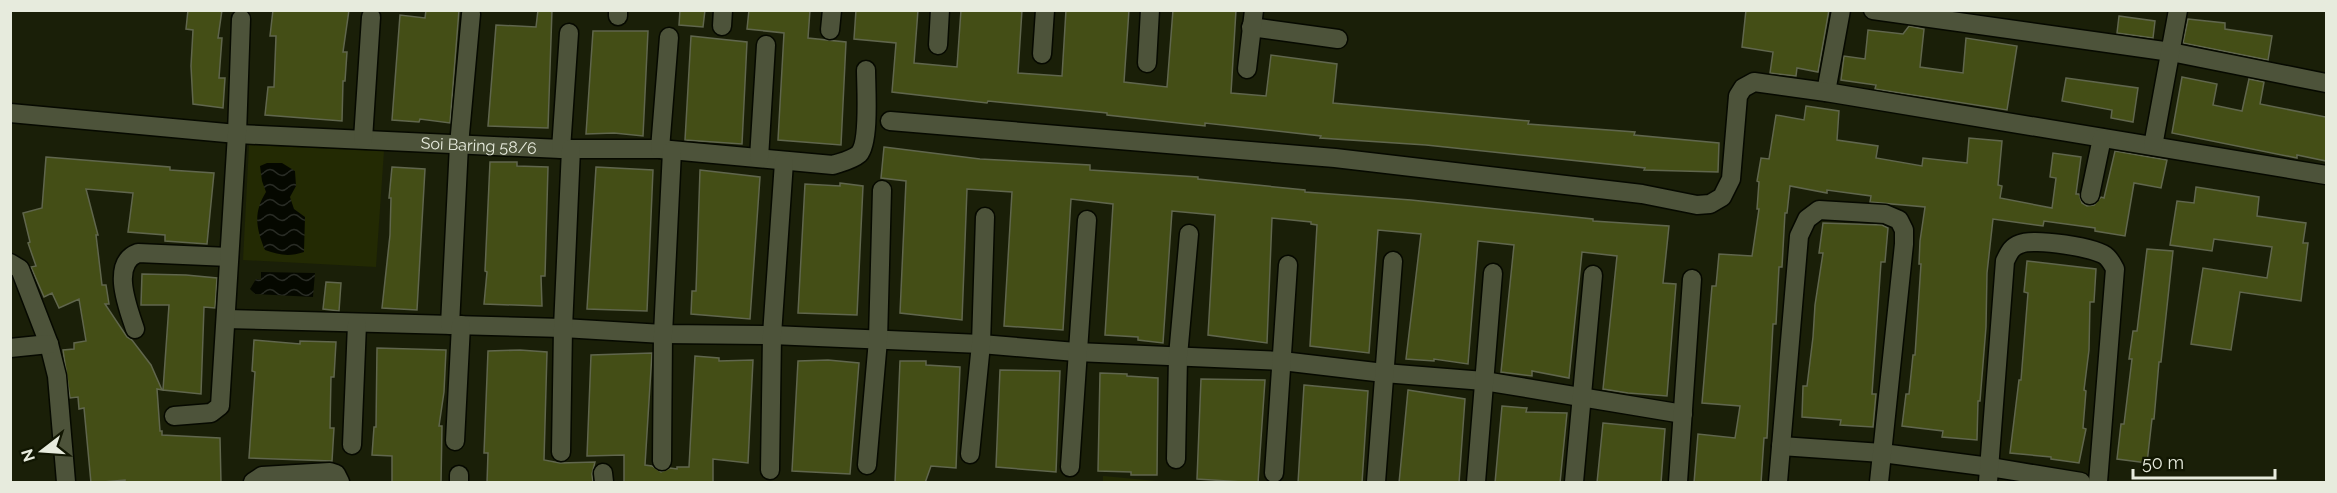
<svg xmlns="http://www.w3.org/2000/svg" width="2337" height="493" viewBox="0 0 2337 493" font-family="Raleway,sans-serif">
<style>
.green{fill:#232a03}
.park{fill:url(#park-tufts)}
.water{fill:url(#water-waves)}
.building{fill:#444e16;stroke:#60664d;stroke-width:1.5}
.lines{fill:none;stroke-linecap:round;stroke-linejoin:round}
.street-casing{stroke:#060900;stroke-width:21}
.street{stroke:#4d533a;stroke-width:18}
.labels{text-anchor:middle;stroke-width:5;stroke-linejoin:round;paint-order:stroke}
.street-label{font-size:16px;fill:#e7ebdd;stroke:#111602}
</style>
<defs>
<pattern id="park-tufts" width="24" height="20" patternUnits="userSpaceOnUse" patternTransform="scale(1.5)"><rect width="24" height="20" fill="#232a03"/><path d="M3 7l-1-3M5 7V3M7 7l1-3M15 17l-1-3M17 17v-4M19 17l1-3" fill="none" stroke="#434927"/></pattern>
<pattern id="water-waves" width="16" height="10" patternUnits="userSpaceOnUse" patternTransform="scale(1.5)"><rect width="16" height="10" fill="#050800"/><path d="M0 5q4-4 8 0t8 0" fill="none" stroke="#292c25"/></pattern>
</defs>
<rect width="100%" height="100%" fill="#1a1f08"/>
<path class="green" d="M249,145l135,6 -8,116 -133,-7z"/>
<path class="park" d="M1103,476l63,6h-63z"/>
<path class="water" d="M267,163h15l13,8 1,15 -6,11 4,12 11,8 -1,35c-15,5 -25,3 -39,-2 -9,-22 -12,-37 1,-58l-4,-11 -2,-15z
M261,272l54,1 -2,24 -58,-3 -5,-5 6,-10 5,1z"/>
<path class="building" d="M188,10h34l-4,28h4l-3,40h6l-2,30 -30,-4 -2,-38 2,-36 -7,-1z
M273,10h76l-6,42h4l-2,29h-2l-1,40 -77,-6 3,-28h6l2,-51h-6z
M426,10h33l-9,113 -30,-4 -1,3 -27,-2 8,-105 25,3z
M538,10h14l-4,118 -60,-2 8,-101 40,2z
M680,10h25l-2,17 -24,-2z
M749,10h61l-2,28 38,4 -5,103 -63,-5 6,-107 -37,-4z
M856,10h62l-4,53 43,4 4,-57h61l-4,63 44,3 4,-66h63l-5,72 43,5 6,-77h63l-5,83 35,3 5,-41 66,9 -4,39 196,18 -1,3 107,8 -1,3 85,8 -1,29 -74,-2 1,-2 -219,-23 -106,-7 1,-2 -116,-13v3l-98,-11v-2l-119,-12 -1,2 -95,-11 4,-49 -42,-4z
M1746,10h83l-11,62 -21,-4 -1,8 -26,-3 3,-21 -31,-5z
M2119,16l36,5 -2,17 -36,-5z
M2188,19l37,4v6l47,7 -4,24 -85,-17z
M1909,26l15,3 -4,38 43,6 3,-35 51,8 -10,64 -132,-21 1,-4 -35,-5 3,-24 21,3 3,-29 35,4z
M593,31h55l-5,105 -29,-3 -28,1z
M691,36l56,6 -5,102 -57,-4z
M2182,77l35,7 -4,21 29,6 7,-32 15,3 -4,22 66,13v44l-29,-6v3l-125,-25z
M2066,78l72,10 -5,34 -22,-4 1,-8 -50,-9z
M1806,106l33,5 -2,29 41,6 -2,12 46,8 1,-8 44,5 2,-25 33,3 -4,44 4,1 -2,12 52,10 4,-30 -6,-1 3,-24 28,4 -5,37h3l3,9 5,3 7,-1 7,-8 3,1 11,-47 52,9 -6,28 -27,-5 -9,53 -30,-5v-3l-51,-7 -1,5 -50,-7 -6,54 -1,54 -6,74h-2l-1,39 -35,-3 1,-6 -41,-5 4,-32h3l4,-39h2l6,-91h-2l1,-23 5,-34 -55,-5 1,-6 -44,-6v3l-37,-7 -3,27h-2l-3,54h-3l-3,57h-3l-6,114h-3l-3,45h-67l4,-49 37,4 5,-32 -38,-3 10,-117h4l3,-32 33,2 7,-47h-2l2,-27 -2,-1 4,-23 8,1 7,-44 28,5z
M884,147l96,12 110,6v5l108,7v2l107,11v2l106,8 182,19v2l76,5 -6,57 13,1 -9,112 -39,-3 -25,-4 14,-133 -35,-4 -13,126 -37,-7v5l-31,-4 13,-127 -36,-4 -10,123 -34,-5v2l-28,-2 15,-125 -43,-4 -9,123 -59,-7 7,-121 -6,-1v-2l-39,-4 -5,125 -59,-8 7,-120 -43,-4 -9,132 -25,-3v-3l-33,-2 8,-131 -42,-5 -8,131 -59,-4 8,-134 -45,-3 -5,131 -62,-7 6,-132 -25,-3z
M46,157l124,10v3l44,3 -7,71 -42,-3v-6l-37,-3 5,-39 -47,-4 12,46h-2l6,50h4l3,19h-4l22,33 5,3 19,25 11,25 -5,-1 3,42h2v4l58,3 1,45h-96v-3l-34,3 -7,-75 -5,1 -1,-12 -8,1 -7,-48 11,-1v-6l12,-2 -7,-42 -20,9 -7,-15 -8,4 -13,-30 5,-1 -8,-23 2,-1 -7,-29 19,-5z
M490,162h27v4l31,1 -3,109h-4l1,30 -58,-2 3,-32 -2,-1z
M392,167l33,2 -8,141 -35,-2 8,-73 1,-37h-2z
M596,167l57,3 -6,141 -60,-2z
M700,170l60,7 -10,142 -59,-5 1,-23h4z
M840,183l23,3 -6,129 -59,-2 7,-129 35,2z
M2196,187l63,10 -2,19 49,7 -3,20h5l-7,58 -61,-9 -9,58 -40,-6 12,-76 64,10 5,-31 -58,-8 -2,12 -42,-6 7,-44 17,2z
M1823,223l59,2 6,3 -3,34h-4l-9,132h4l-3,33 -33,-2 1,-5 -39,-3 1,-31h4l6,-49 2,-32 8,-52h-4z
M2147,249l26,2 -12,111h-2l-5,57h-2l-5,44 -30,-4 4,-35h3l8,-65h-3l4,-28h4z
M2027,261l69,8 -2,33h-4l-1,48 -5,40 2,1 -3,37 3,1 -7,34 -28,-4v-2l-41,-4 9,-73h2l7,-87 -4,-1z
M142,274l44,1 31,3 -2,30 -11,-1 -3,87 -38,-4 6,-85h-28z
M326,282l15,1 -2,28 -16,-2z
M254,340l46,4v-3l36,1 -2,35h-3l-1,51h4l-2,33 -83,-3 6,-86 -3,-1z
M377,348l69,2 -2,42 -5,34h3l-1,57h-49v-27l-20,-1 2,-28h2z
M520,350l27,2 -3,108 16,3 35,-1 -3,12 1,9h-106l1,-30h-4l4,-102z
M652,353l-7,112 7,1 9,6 9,-4 7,1v-2h12l6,-111 24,2v3l34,-1 -5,103 -35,-4v24h-89v-28l-37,1 4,-101z
M828,360l31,3 -9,111 -58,-3 6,-110z
M900,361h26v4l34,2 -4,101 -25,-2 -6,17h-30z
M1000,370l60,1 -4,101 -60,-5z
M1100,373l27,1v2l31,2 -1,97h-26v-3l-33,-1z
M1201,379l64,1 -7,103 -61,-4z
M1304,385l64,6 -6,92h-64z
M1408,390l57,9 -6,84h-60z
M1502,406l25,2 -1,4 41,1 -7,70h-65z
M1603,423l62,6 -4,54h-64z"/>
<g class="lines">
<defs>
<g id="street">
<path d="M1873,10l298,42 155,31"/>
<path d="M618,16v-6"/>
<path d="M722,26l1,-16"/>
<path d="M1251,27l87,12"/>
<path d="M830,30l2,-20"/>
<path d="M938,45l2,-35"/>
<path d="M1042,54l3,-44"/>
<path d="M1147,63l3,-53"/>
<path d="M1247,69l7,-59"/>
<path d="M1826,92l15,-82"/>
<path id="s1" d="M10,113l227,21 324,15h99l173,16c9,-3 19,-5 26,-11 11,-12 7,-67 7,-84"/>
<path d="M890,121l445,37 307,36 55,11 13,-1 12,-7 9,-18 7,-83 5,-8 11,-6 72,10 500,83"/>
<path d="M363,139l8,-122"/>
<path d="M2153,146l25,-136"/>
<path d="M561,149l8,-116"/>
<path d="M660,149l9,-112"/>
<path d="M759,158l7,-113"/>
<path d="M2090,195l12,-57"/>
<path d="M10,263l10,6 29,75 8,32 9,106"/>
<path d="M226,319l337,9 100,6 109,1 209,9 95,8 206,9 102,12 100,8 199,33"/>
<path d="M450,325l9,-180 12,-131"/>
<path d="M135,329c-7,-21 -25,-66 3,-76l91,4"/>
<path d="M10,348l39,-4"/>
<path d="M174,416l37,-3 9,-7 17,-272 4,-115"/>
<path d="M455,441l6,-116"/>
<path d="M352,445l5,-121"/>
<path d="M1781,446l101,7 108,14 91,15"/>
<path d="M561,452l2,-124 8,-179"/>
<path d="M970,454l11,-110 4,-127"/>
<path d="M1176,459l2,-103 11,-122"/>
<path d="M662,461l1,-127 9,-183"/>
<path d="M867,465l11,-125 4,-150"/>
<path d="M1070,467l17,-247"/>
<path d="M770,470l2,-135 12,-173"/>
<path d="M603,473l1,9"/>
<path d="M1274,473l14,-208"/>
<path d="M459,475v7"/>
<path d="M253,482l9,-6 68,-4 6,2 4,8"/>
<path d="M1376,482l17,-221"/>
<path d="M1476,482l17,-209"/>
<path d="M1574,482l19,-207"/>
<path d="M1678,482l14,-203"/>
<path d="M1778,482l21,-246 8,-17 12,-9 66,4 14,6 5,10v14l-25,238"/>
<path d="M1988,482l17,-221c4,-8 6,-14 15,-17 13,-6 77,3 87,13 3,3 6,8 8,12l-17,213"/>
</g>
</defs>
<use href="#street" class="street-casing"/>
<use href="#street" class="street"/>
</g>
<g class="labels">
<g class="street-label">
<text dy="6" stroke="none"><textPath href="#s1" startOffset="470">Soi Baring 58/6</textPath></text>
</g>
</g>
<rect width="2337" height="493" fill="none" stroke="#e7ebdd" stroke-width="24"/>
<g transform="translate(42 451) rotate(253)" stroke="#111602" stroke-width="4.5" paint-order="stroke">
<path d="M0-4.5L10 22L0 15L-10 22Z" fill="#e7ebdd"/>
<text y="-9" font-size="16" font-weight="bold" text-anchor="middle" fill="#e7ebdd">N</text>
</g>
<path d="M2133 469v9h142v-9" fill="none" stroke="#e7ebdd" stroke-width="3"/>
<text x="2142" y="469" font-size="18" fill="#e7ebdd" stroke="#111602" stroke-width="4.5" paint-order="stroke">50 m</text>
</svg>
